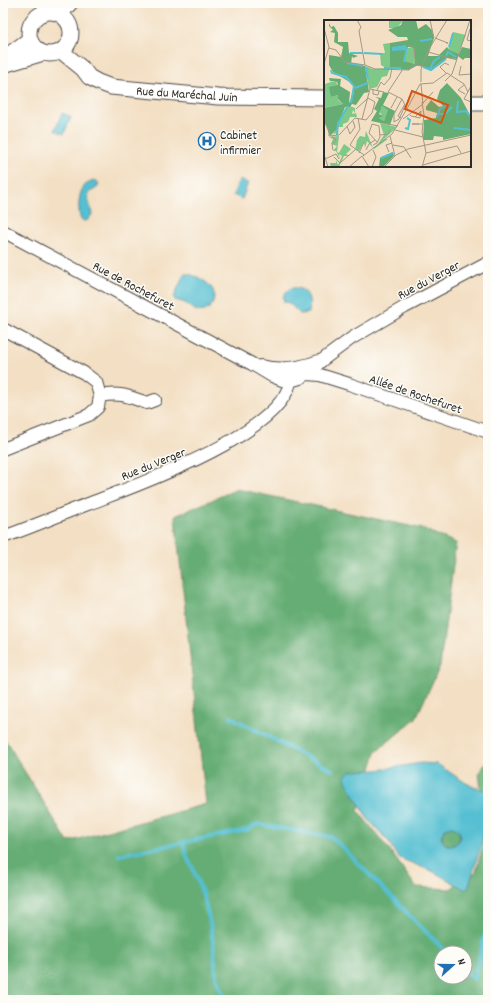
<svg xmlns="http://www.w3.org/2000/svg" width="491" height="1003" viewBox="0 0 491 1003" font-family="Dekko,sans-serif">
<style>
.forest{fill:#66ad74;stroke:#486c50;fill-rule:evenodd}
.water{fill:#56c0d2;stroke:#40767e;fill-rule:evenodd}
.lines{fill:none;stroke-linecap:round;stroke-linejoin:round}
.stream{stroke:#56c0d2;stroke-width:4}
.minor-casing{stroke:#494642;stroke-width:14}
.tertiary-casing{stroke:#494642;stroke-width:17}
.minor{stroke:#fff;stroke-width:12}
.tertiary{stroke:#fff;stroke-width:15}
.labels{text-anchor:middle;stroke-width:3;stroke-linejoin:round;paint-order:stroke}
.street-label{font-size:13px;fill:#2b2b2b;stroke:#fdfcf7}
.poi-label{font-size:13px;fill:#2b2b2b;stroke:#fdfcf7;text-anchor:start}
.inset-river{fill:none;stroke:#56c0d2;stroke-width:2}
.inset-road{fill:none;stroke:#a39786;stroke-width:1}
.view{fill:#d5540f;fill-opacity:0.15;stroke:#d5540f;stroke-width:2}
.inset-edge{fill:none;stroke:#2b2b2b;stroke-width:2}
</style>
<rect width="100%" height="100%" fill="#fdfcf7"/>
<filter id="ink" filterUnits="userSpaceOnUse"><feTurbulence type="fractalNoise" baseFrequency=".025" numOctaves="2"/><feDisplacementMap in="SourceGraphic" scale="8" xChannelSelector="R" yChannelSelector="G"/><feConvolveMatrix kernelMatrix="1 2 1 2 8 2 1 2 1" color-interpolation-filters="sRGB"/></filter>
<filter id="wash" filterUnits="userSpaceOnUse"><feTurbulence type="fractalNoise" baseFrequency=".012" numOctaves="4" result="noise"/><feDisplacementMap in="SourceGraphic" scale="16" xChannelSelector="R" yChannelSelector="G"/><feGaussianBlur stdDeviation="0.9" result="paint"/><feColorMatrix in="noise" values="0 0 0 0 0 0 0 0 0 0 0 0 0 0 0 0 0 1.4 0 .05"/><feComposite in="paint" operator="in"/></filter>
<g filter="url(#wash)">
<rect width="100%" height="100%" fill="#f3dfc3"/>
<path class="forest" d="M237,489l186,40 33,14 -16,123 -24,52 -40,34 -18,59 33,41 25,35 34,2 26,-17 10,-39 -7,-61 9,-11v239h-485v-264l65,106 138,-38 -31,-288zM441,953h24v24h-24z
M442 836a9 9 0 1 1 18 0a9 9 0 1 1-18 0Z"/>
<path class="water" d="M62,113l9,4 -7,17 -9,-4z
M239,180l9,3 -6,16 -9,-4z
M92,181h5l2,3 -1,3 -9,6 -1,5 4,16 -3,5 -4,2 -4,-1c-3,-7 -3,-23 1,-30 2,-5 6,-7 10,-9z
M184,274c9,-1 28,9 30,19 1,10 -6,21 -17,18 -3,-1 -7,-5 -10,-7 -4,-2 -8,-3 -12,-4l-1,-3z
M291,288c17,-1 20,10 18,25l-9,1 -11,-11 -5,-1 -1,-5 3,-5z
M422,763l15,1 29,19 22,9v29l-19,65 -3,4 -32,-18 -32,-13 -5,-3 -8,-14 -21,-23 -22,-38 -1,-5 6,-5 26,-1zM447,827c8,0 11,1 14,9l-2,5 -7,5 -5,-1 -5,-4 -1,-6z"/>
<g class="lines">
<path class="stream" d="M231,717l101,53
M183,843l5,17 4,6 11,29 7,28 4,26 2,28 9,23
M475,846l11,3
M119,855l128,-25 10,-6 75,13 115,116
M465,971l9,8 14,-56"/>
</g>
</g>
<g filter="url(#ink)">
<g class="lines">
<defs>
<path id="minor" d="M61,15l11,-12
M3,231l249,133 20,12 10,4 8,1 10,-3 7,-4 14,-13 31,-23 53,-31 83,-44
M3,329l81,44 12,9 4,14 -2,11 -9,8 -86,34
M261,366c20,5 39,2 58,-5
M307,374l13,1 29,9 139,48
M100,396c20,-4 28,0 47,7l8,-3
M3,537c29,-10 56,-22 85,-33 41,-16 216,-76 202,-135"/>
<path id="tertiary" d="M29 33a21 21 0 1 1 42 0a21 21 0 1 1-42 0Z
M61,51l22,18 6,8 9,5 13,5 107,10 107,1
M3,59l27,-20
M3,65l40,-12
M470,103h18"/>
</defs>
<use href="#minor" class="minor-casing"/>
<use href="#tertiary" class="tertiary-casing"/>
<use href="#minor" class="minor"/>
<use href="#tertiary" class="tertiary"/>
</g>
</g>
<defs>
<symbol id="hospital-ring" viewBox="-11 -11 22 22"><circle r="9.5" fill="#fdfcf7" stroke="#1f6fb2" stroke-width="1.5"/><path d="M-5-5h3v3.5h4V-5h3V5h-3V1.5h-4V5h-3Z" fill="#1f6fb2"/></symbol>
</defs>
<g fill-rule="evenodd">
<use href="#hospital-ring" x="197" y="131" width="20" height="20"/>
</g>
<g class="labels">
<g class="street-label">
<text transform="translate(187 93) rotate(4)" y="5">Rue du Maréchal Juin</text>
<text transform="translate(428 279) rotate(-28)" y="5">Rue du Verger</text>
<text transform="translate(134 285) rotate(28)" y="5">Rue de Rochefuret</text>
<text transform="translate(416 393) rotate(19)" y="5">Allée de Rochefuret</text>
<text transform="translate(153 463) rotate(-22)" y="5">Rue du Verger</text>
</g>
<g class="poi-label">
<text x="220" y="139">Cabinet<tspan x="220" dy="15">infirmier</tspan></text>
</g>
</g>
<g transform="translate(324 20)">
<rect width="147" height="147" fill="#f3dfc3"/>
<path d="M65,1l14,-1v1l-7,7h-7zM129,12l13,3 -9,22 -10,-3zM66,23v25l-3,8 -5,1 -5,10 -8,2 -4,-23 8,3 13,-1 -5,-3 -1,-12h5l-2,-9zM84,28h6l1,16 -10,-3zM7,62h5l2,4 -7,11 7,-2v5l5,4 -19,4 1,-24zM23,85l8,3v5l-2,-3 -1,4 4,-1 1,4h-7l-2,5 -5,2v3h-5l-1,8 -1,-2 -3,2zM58,86l7,4 -5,11 -5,-3 3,-3 -3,-3zM56,103l17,4 -14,13 2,-1h3l-14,10 -7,-8 -2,7 -1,-6 -5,9 -4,-1 2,-10 3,-4 5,1 1,-6 7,17 5,-4 6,-9zM15,116l-2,16 2,1 5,-9 7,5 -5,5 4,2h-6l-5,11h-8l-1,-4h6v-3l2,5 4,-9 -3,-2 1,5 -4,-8h-3l4,-5 -6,-2 2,-5 -4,-2z" fill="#7ec987"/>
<path d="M79,0h13l2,9 8,-5 6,6 2,8 -6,18h10l9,-9 2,3 10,4 3,-7 9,2v9h-6l-2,2 -5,-4 -1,3 -10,-1 -17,12 -12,-5 -9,5 -19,-2v-25l18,-3 -1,-3h-9l-10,-7 13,-5zM84,27l6,1 1,16 -10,-3zM5,3l2,4 3,-1 4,7v9h10l1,11 9,3 -5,2 -1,-2 -1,8 14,2 4,26 -5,1 -8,12 -4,-1 -2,3h-5l-8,22 -7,7 -6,-15v-13l19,-4 -5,-5v-4l-7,2 -2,-10 9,-2 -1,-3 -7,-1 -1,-3 12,1 -1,7 10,6 -1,11 5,-10 -1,-9 -20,-12 -4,-7v-10l12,2 2,-10 -9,-5 1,-9 -5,-1 3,-2 -4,-4zM123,63l14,15 10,19v17l-28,6v-3l-9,-1 -1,4h-10l1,-20 12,-2 1,-5 -11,-3v-3l5,-7 8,7 4,-1 -6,-7 3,-9zM59,72l6,1 -6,12 12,6 -5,14 -19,-4 6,-10 -3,-2 5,-10 -4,-2 6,1zM58,86l6,4 -4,11 -5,-3 4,-2 -4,-2zM69,132l1,4 -11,11h-4l1,-9z" fill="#66ad74" fill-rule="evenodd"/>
<path class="inset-river" d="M96,21l12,-2M125,27l4,-14M68,28l14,-2M68,29l14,-2M68,30l14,-1M26,33h13M40,33l18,1M122,36l2,-4 8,5M80,42l3,-15M23,43l16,3M42,47l2,12M99,47l8,3 15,-11M60,48h17M106,49l4,-8 6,-4M7,50l1,3 14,4 8,9 -3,17M31,68l13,-5M134,81l-1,11 9,-1 5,6M114,94h7l7,-7M113,97l3,-8 7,-4 -4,-2M81,108l3,1 2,-9 -3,-2M130,108l17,2M13,115l1,-12 10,-17M57,138l12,-5"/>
<path class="inset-road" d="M33,0l4,7 -2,4 6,34M106,0l4,18M0,8l5,19 -5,17M146,9l-3,11 4,1M111,18l13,5h-2M84,25l6,3 1,11 4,6M5,28l7,2 9,12 20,3M104,32l29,8M41,45l10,4 34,1 5,-5 8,1M137,46l-2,9 12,-1M79,49l-15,23 14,7 4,8M122,53l-6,-6 5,-4 4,2M0,60v18M121,61l7,-7 18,-54M97,62v-13l8,-20 18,-29M96,64l13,-1 14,-10 17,11 4,8M140,65l-6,5 7,4M147,66l-7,13 7,3M49,69v5l5,1 1,-4M53,70l4,-8 3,3 6,-7 2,-10M78,79l-8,15v8l5,-3 6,-13M99,83l10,-11M84,87l12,-23M67,88l6,-11M32,89l12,-11M86,95l1,1 9,2 1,-7 -6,6M34,98l2,11 -10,16 14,10M77,98l-3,-2 7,-12M38,99l8,-30 14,3M79,99l20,-15 -2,-20M42,100l6,-7 3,-11 -7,-4M0,102l5,7v7M59,103l15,3M95,104h-7h11M23,106l3,8 5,-7 -2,-6M71,110l28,7M56,115l8,-1 2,-4M5,116l10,-1 16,-17 11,2M8,116l4,4 -4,5 1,5M66,116l5,20M49,125l4,-2 3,-6 -1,-11 -7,-2 -3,9 8,9M69,125l11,2 7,11M42,130l3,-6 6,-4M65,132l-3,-7 6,-2M35,133l5,-11M102,133l31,-7 4,7M0,134l4,13M38,136l7,11M39,136l29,-22 16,-27M10,137l6,6 15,-13M1,139l11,-5 3,5M99,145l48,-14M25,147l13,-11M48,147l4,-10 -3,-7M60,147l12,-12 12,-6 63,-14M98,147l4,-14 -4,-21 2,-17 -2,-13"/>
<path class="view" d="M88,71l36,14 -7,18 -36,-14z"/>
<rect width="147" height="147" class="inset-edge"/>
</g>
<rect width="491" height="1003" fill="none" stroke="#fdfcf7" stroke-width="16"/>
<g transform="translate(453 965) rotate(69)"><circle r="19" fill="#fdfcf7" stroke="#a9a8a5"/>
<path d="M0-3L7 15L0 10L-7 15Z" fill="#1f6fb2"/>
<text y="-6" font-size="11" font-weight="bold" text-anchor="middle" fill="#2b2b2b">N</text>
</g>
</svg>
